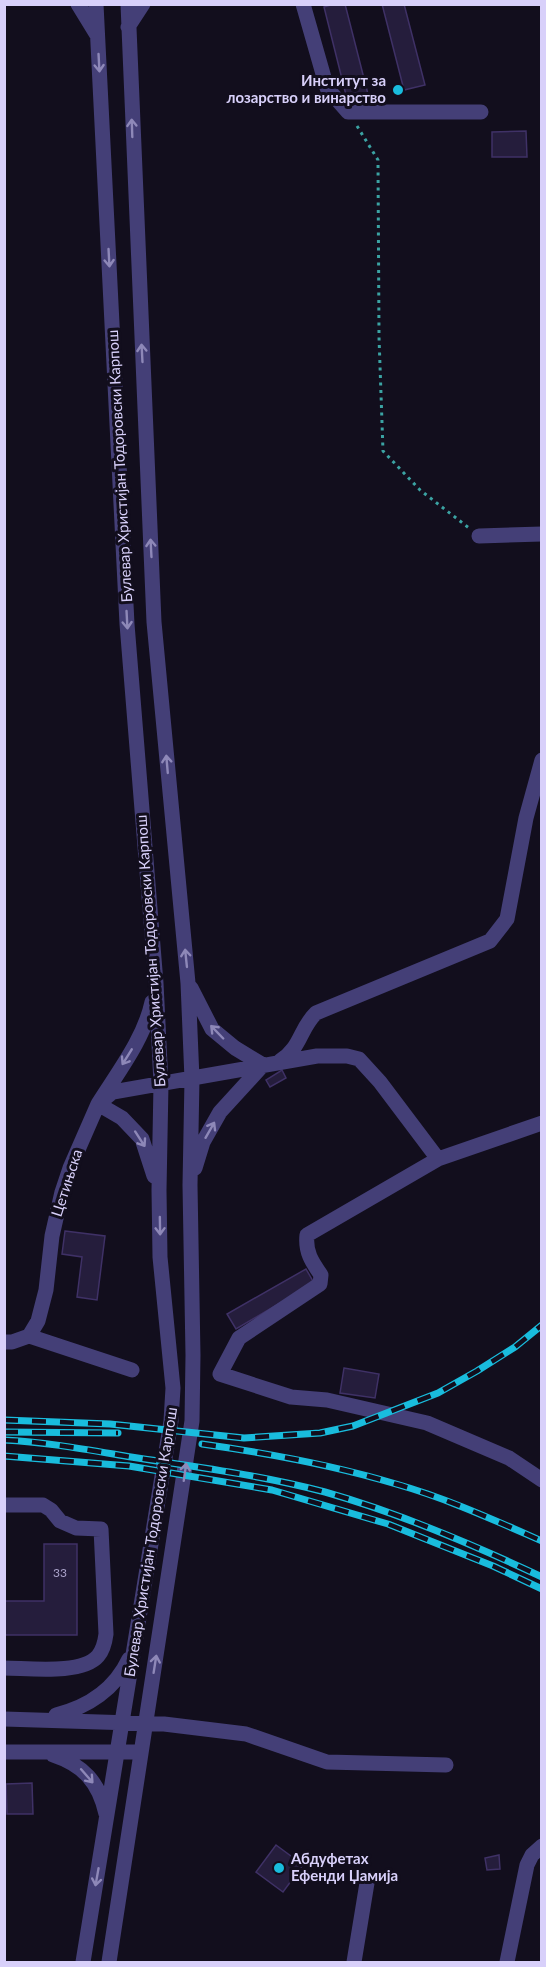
<svg xmlns="http://www.w3.org/2000/svg" width="546" height="1967" viewBox="0 0 546 1967" font-family="Lato,sans-serif">
<style>
.building{fill:#251d3c;stroke:#3f3166;stroke-width:1.5}
.lines{fill:none;stroke-linecap:round;stroke-linejoin:round}
.path{stroke:#3ba3a3;stroke-width:3;stroke-dasharray:3 4.5;stroke-linecap:butt}
.minor{stroke:#443f77;stroke-width:15}
.rail-casing{stroke:#19bcdd;stroke-width:7}
.rail{stroke:#120e1d;stroke-width:4.5;stroke-dasharray:14;stroke-linecap:butt}
.oneway{stroke:#8e88b8}
.poi-dot{fill:#19bcdd;stroke:#120e1d;stroke-width:2}
.labels{text-anchor:middle;stroke-width:6;stroke-linejoin:round;paint-order:stroke}
.number-label{font-size:12px;fill:#aba3ca}
.poi-label{font-size:15px;font-weight:bold;fill:#d8d0fa;stroke:#120e1d;text-anchor:end}
.street-label{font-size:15px;fill:#d8d0fa;stroke:#120e1d}
</style>
<rect width="100%" height="100%" fill="#120e1d"/>
<path class="building" d="M334,4h11l25,98 -21,5 -25,-100z
M382,4h22l21,81 -21,5z
M526,131l1,26h-35v-25z
M282,1070l4,8 -16,9 -4,-7z
M65,1231l40,5 -8,64 -20,-3 5,-40 -20,-3z
M306,1269l8,14 -78,46 -9,-15z
M344,1368l35,6 -4,24 -35,-5z
M44,1544h33v91h-73v-34h40z
M32,1783l1,31h-26l-1,-30z
M276,1845l27,20 -20,27 -27,-20z
M499,1855l1,14 -13,1 -2,-12z"/>
<g class="lines">
<path class="path" d="M357,126l21,34 1,177 4,114 37,39 49,38"/>
<path class="minor" d="M78,4l19,31
M303,4l24,84 21,24h133
M128,27l15,-23
M479,536l63,-2
M191,988l21,41 23,19 28,17 -43,47 -17,30 -8,26
M152,1002c-8,37 -34,70 -54,102l24,14 20,21 12,37
M280,1061c21,-13 20,-33 36,-48l174,-72 17,-22 19,-101 16,-58
M542,1123l-104,36 -131,76c-2,17 5,27 14,40l-1,9 -81,54 -19,36 71,23 36,3 100,23 82,35 33,22
M29,1336l103,34
M4,1342h8l17,-6 9,-15 8,-31 6,-54 10,-44 8,-24 28,-64 15,-12 204,-36h30l12,3 21,23 58,77
M4,1505h39l8,5 9,11 16,7 25,1 5,105c-1,8 -3,16 -8,22 -16,19 -70,12 -94,12
M56,1715c32,-8 59,-26 73,-56
M4,1719l160,5 82,10 81,28 119,3
M4,1752h137
M53,1755c30,10 46,27 53,59
M83,1962l88,-541 2,-33 -13,-131 -1,-67 2,-106 -5,-101 -29,-359 -31,-620
M109,1962l83,-541 1,-66 -3,-170 2,-106 -4,-96 -34,-361 -26,-618
M354,1962l13,-79
M507,1962l20,-97 5,-10 10,-9"/>
<defs>
<path id="rail" d="M4,1420l106,4 134,14 76,-5 33,-7 85,-33 39,-22 38,-24 27,-22
M4,1432l114,1
M4,1440c43,2 85,10 127,17 65,10 130,18 194,35 74,21 147,52 217,85
M202,1444c65,9 131,21 194,40 50,14 98,36 146,57
M4,1456l125,10 143,24 116,34 105,42 49,23"/>
</defs>
<use href="#rail" class="rail-casing"/>
<use href="#rail" class="rail"/>
</g>
<defs><path id="oneway-shaft" d="M-6 0H5M1.5-3L5.5 0L1.5 3" fill="none" stroke-width="1.6" stroke-linecap="round" stroke-linejoin="round" transform="scale(1.5)"/></defs>
<g class="oneway">
<use href="#oneway-shaft" transform="translate(99 63) rotate(87)"/>
<use href="#oneway-shaft" transform="translate(132 128) rotate(-92)"/>
<use href="#oneway-shaft" transform="translate(109 258) rotate(87)"/>
<use href="#oneway-shaft" transform="translate(142 353) rotate(-93)"/>
<use href="#oneway-shaft" transform="translate(151 548) rotate(-93)"/>
<use href="#oneway-shaft" transform="translate(127 620) rotate(87)"/>
<use href="#oneway-shaft" transform="translate(167 764) rotate(-95)"/>
<use href="#oneway-shaft" transform="translate(186 958) rotate(-96)"/>
<use href="#oneway-shaft" transform="translate(217 1032) rotate(-134)"/>
<use href="#oneway-shaft" transform="translate(127 1057) rotate(122)"/>
<use href="#oneway-shaft" transform="translate(210 1130) rotate(-60)"/>
<use href="#oneway-shaft" transform="translate(140 1139) rotate(57)"/>
<use href="#oneway-shaft" transform="translate(160 1226) rotate(89)"/>
<use href="#oneway-shaft" transform="translate(185 1472) rotate(-82)"/>
<use href="#oneway-shaft" transform="translate(155 1664) rotate(-81)"/>
<use href="#oneway-shaft" transform="translate(87 1776) rotate(49)"/>
<use href="#oneway-shaft" transform="translate(97 1877) rotate(100)"/>
</g>
<g class="poi-dot">
<circle cx="398" cy="90" r="6"/>
<circle cx="279" cy="1868" r="6"/>
</g>
<g class="labels">
<g class="number-label">
<text x="60" y="1577">33</text>
</g>
<g class="poi-label">
<text x="386" y="86">Институт за<tspan x="386" dy="17">лозарство и винарство</tspan></text>
<text x="291" y="1864" text-anchor="start">Абдуфетах<tspan x="291" dy="17">Ефенди Џамија</tspan></text>
</g>
<g class="street-label">
<text transform="translate(120 466) rotate(-93)" y="5">Булевар Христијан Тодоровски Карпош</text>
<text transform="translate(151 951) rotate(-94)" y="5">Булевар Христијан Тодоровски Карпош</text>
<text transform="translate(67 1183) rotate(-72)" y="5">Цетињска</text>
<text transform="translate(151 1542) rotate(-81)" y="5">Булевар Христијан Тодоровски Карпош</text>
</g>
</g>
<rect width="546" height="1967" fill="none" stroke="#d8d0fa" stroke-width="12"/>
</svg>
